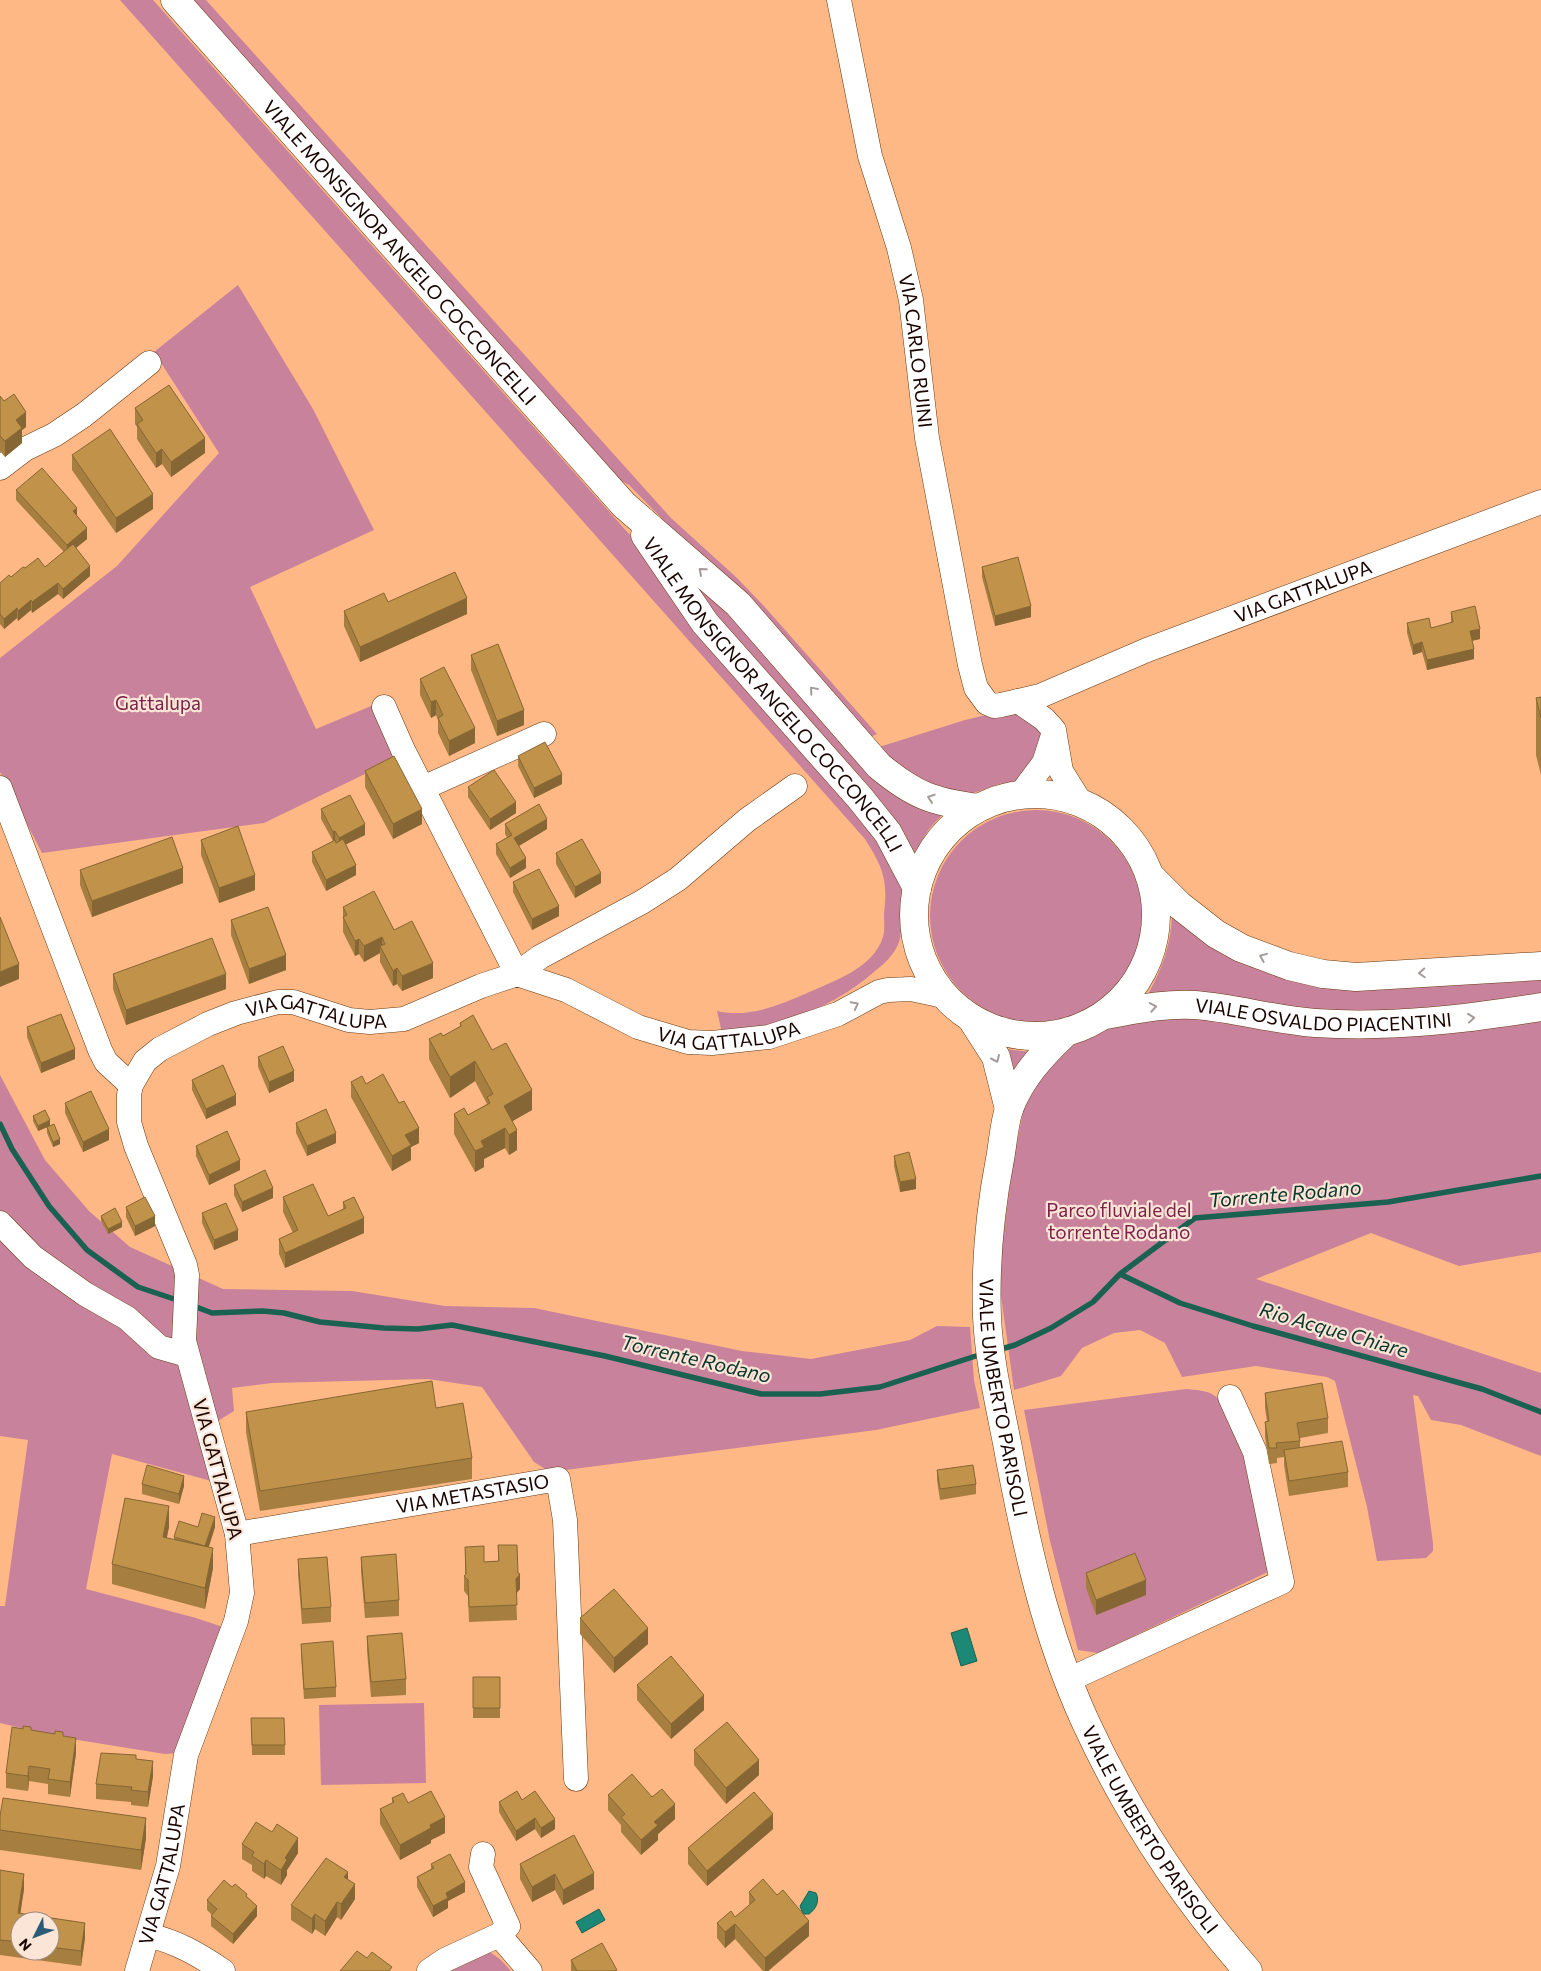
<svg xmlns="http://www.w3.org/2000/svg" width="1541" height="1971" viewBox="0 0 1541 1971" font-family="Commissioner,sans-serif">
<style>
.green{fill:#c9829c}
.water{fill:#1b8975;stroke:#1b6152}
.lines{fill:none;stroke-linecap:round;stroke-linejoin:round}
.stream{stroke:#1b6152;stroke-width:5.5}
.minor-casing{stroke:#673810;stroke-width:25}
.major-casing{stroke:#673810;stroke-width:29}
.minor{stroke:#fff;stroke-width:24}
.major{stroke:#fff;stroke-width:28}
.wall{fill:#a57e40;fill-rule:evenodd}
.shaded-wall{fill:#866634}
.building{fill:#c0924a;stroke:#866634}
.oneway{stroke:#a49b99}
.labels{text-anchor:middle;stroke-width:4.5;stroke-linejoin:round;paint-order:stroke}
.street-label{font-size:19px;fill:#1b0500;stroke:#fbe5d6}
.park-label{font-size:19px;fill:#7b214a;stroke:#fbe5d6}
.water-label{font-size:20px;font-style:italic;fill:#07362d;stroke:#fbe5d6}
</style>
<rect width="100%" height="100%" fill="#feb885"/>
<path class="green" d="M120,0h33l485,544 252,306c3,8 8,16 11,24 2,9 2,60 -2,68 -4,12 -15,22 -24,29 -42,38 -98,56 -153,62l-5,-22c31,7 60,-5 88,-17 28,-13 68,-25 78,-57 2,-7 1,-16 1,-23 4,-35 -1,-46 -19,-75z
M189,0h17l465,518 65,59 27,28 114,129 -13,6 -114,-132 -121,-123 -7,-4z
M238,285l75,124 61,121 -124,57 66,142 60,-25 26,52 -138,67 -222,30 -42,-81v-114l117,-92 102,-113 -65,-101z
M683,572l37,32 179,193 16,9 27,9 -13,14 -15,25 -197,-231z
M1015,708c12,8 28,19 28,35l-22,38 -22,3 -31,11 -10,-1 -48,-18 -31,-29 86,-27z
M930 916a106 106 0 1 1 212 0a106 106 0 1 1-212 0Z
M1172,915l69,45 300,16v23l-184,16 -209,-21c14,-25 23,-49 24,-79z
M1148,1017l393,1v234l-82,14 -88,-33 -115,46 285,94v83l-80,-31 -30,-5 -13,-24 -5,-1 20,148v8l-7,7 -49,3 -10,-54 -32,-126 -8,-4 -71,-11 -74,11 -17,-34 -25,-13 -26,3 -32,15 -21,28 -47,14 -16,-116 15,-110 12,-63 14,-30 24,-21 52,-24z
M1005,1049l26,3 -17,26z
M0,1075l45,85 44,51 41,36 93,42 129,2 93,15 89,2 208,43 69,8 99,-19 27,-14 33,1 4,53 6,28 -104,22 -326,42 -16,-10 -52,-75 -54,-8 -156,4 -40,5 2,23 -16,10 -41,-80 -3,21 9,8 32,112 -103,-28 -26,135 110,29 24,8 2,3 -45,124 -12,1 -106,-17 -59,-14v-117h5l23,-166 -28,-4z
M1186,1389c10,1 21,1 29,7 32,23 50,134 59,173l-176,84 -20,-3 -28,-109 -26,-131z
M424,1703l2,80 -105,2 -2,-80z
M490,1952l11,8 10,11h-60z"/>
<path class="water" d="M967,1628l10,33 -16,5 -10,-33z
M809,1891l7,2c4,8 0,16 -7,21h-6l-3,-8z
M599,1909l6,11 -23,13 -6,-11z"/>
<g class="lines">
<path class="stream" d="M0,1124l12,25 37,57 38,44 51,37 42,14
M1120,1274l60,29 73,23 229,63 59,23
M191,1305l21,8 51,-2 21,2 36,9 64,6 34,1 34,-4 153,31 156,38h59l60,-7 102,-33
M998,1350l17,-5 36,-17 42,-26 27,-28 75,-56 193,-16 153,-26"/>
<defs>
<g id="minor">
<path id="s1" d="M839,0l31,156 29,92 12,52 16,138 43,227 6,23 11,15 7,3 7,-1 39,-9 107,-46 394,-148"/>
<path d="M0,468l25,-19 29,-14 30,-20 65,-52"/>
<path d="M1018,701l26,18 10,11 7,41 20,32"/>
<path d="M384,707l19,43 114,224 23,-17 102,-55 36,-23 69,-59 48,-34"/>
<path d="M0,788l100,262 6,12 25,23"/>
<path d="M423,788l121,-54"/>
<path d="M1020,795l24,-32 9,-28"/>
<path d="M0,1223l33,34 52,37 42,24 32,29 28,8"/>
<path id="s2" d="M237,1534l321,-55 7,41 11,259"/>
<path d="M1068,1680l214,-98 -27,-130 -25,-55"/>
<path d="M148,1935c29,7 50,19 75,36"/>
<path d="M499,1935l31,36"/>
<path id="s3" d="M137,1971l31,-105 18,-111 50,-134 6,-28 -5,-59 -53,-193 3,-66 -2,-10 -49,-119 -7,-24v-27l2,-10 14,-24 15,-12 48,-25 28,-11 42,-11h15l56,18 21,2 34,-3 77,-33 36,-12 49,16 72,37 50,15 24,1 57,-6 69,-23 41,-22 9,-2 23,-1 33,7"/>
<path d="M429,1971l16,-11 54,-25 9,-9 -27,-59 2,-13"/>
</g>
<g id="major">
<path id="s4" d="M175,0l449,505 114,99 141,162c35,29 54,36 99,42"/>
<path id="s5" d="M645,535l60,88 155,175 28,35 29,55"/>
<circle cx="1035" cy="915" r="121"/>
<path d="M1151,877l28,28 37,29 25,14 48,18 34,8 33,3 185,-11"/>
<path id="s6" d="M1105,1015c29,-5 59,-12 90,-10 40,3 79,15 120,18 76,5 151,-4 226,-16"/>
<path d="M971,1018l25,39 13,52"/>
<path id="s7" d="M1063,1035c-22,21 -43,44 -54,74 -5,15 -6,34 -9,50 -10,52 -15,105 -13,158 2,42 12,85 20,126 18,97 38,191 79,280 42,91 96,173 162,248"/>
</g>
</defs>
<use href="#minor" class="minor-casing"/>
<use href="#major" class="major-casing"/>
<use href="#minor" class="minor"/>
<use href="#major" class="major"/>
</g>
<path class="wall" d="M0,396l26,31 -4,3v13l-17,14 -5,-6z
M135,408l70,45 -34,24 -9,-13 -6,4 -19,-29v-12l-2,-3z
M72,455l81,54 -37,24 -44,-63z
M16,490l61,26 10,23 -11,9 14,28 -27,23 -5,-5 -26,19 -1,-3 -13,11 -1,-3 -13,11 -4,-5v-41l25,-15 20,-1 19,-15 -48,-52z
M982,567l49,50 -36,9 -13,-49z
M388,602l79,12 -107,48 -16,-36v-15z
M1451,612l29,27 -8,2 2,18 -47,11 -5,-18 -9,3 -6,-22v-10l24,5 20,-5z
M471,655l53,70 -27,11 -26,-66z
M420,679l55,64 -26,13 -11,-23v-13l-2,-5 -5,3 -11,-23z
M1541,697v78l-5,-20v-57z
M518,756l44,28 -28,14 -16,-32z
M365,771l57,53 -29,15 -28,-52z
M468,787l48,26 -26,17 -22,-33z
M321,809l44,26 -20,9 11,31 -30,16 -14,-29v-10l21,-11 -12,-22z
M505,824l42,5 -29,17 8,22 -16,10 -14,-24v-10l11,-7 -2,-3z
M201,840l54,50 -36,13 -18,-48z
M556,853l45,30 -26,15 -19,-34z
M80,870l103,13 -91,34 -12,-32z
M513,882l46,34 -27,14 -19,-38z
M343,907l51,23 39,48 -31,13 -5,-7 -4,2 -13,-24v-9l-16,9 -5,-8 -4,2 -12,-24z
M231,920l55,50 -37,14 -18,-49z
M113,974l113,15 -100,36 -13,-36z
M460,1023l32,27 40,60 -20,11 5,29 -8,5 -4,-7 -21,11v8l-9,5 -21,-38v-20l14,1 19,-11 -12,-23 -25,17 -21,-39v-20l14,-3 17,-9z
M27,1027l48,32 -34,14 -14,-36z
M258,1057l36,24 -25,12 -11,-26z
M192,1080l44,25 -30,14 -14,-29z
M351,1082l15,2 53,59 -8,4v13l-19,11 -41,-74z
M65,1103l44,37 -26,12 -18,-39z
M33,1116l17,10 -12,5 -5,-10z
M296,1123l40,20 -29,13 -11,-23z
M47,1127l13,17 -7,3 -6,-14z
M196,1146l44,24 -31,15 -13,-29z
M894,1156l22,33 -16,3 -6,-26z
M234,1185l39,13 -31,14 -8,-17z
M283,1197l45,19 15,-7v-7l21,31 -79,35 -6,-14v-15l14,-6 -10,-21z
M126,1207l29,19 -20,10 -9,-19z
M202,1213l36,27 -24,10 -12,-27z
M101,1216l21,11 -14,7 -7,-13z
M1265,1393l63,25v15l-28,5v9l48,25v15l-59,9 -5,-31v-8l-7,1v5l-8,1 -4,-27v-15l2,-1 -2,-13z
M436,1408l36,50v21l-212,32 -14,-79v-20z
M937,1470l39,14v10l-36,6 -3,-20z
M142,1484l42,2 -5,18 -37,-10z
M169,1527l-3,11 8,2v-3l24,-10h17l-6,20 4,21 -8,41 -93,-25v-20z
M498,1545l20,28 2,16 -4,4 1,27 -48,2 -1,-26 -4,-5v-15l1,-1v-28l19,15 14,-1z
M361,1557l38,43v16l-34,2 -4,-46z
M298,1559l33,48v15l-29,2 -4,-50z
M1086,1573l60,22 -50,20 -10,-27z
M580,1618l68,26 -34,29 -34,-39z
M367,1636l39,43v16l-35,2 -4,-46z
M301,1644l35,43v10l-32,2 -3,-44z
M473,1677h27v41h-27z
M637,1685l67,25 -33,29 -34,-39z
M251,1718h33l1,37h-33z
M31,1730l32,6 13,17 -6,44 -22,-3v-10l-19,-3 -1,10 -22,-3v-15z
M694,1750l65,25 -33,29 -32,-39z
M136,1759l17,17 -5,31 -17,-2v-3l-35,-3v-15z
M608,1795l44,2 23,22 -17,15v6l-17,15 -20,-23v-7l-13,-15z
M392,1798l16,5 37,30 -14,7v3l-31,17 -20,-36v-15l12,-6z
M522,1800l33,29 -14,9 -6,-9 -19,12 -17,-29v-10z
M0,1816l146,22 -5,32 -141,-20z
M773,1829l-66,57 -19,-22v-16z
M574,1835l20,54 -31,16 -8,-15 -23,12 -12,-23v-15z
M242,1844l56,9 -11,17v5l-6,10 -15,-9 -2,3 -12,-8v-6l-10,-6z
M431,1864l34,28 -17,9v7l-15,9 -16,-30v-10l14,-8z
M0,1870l24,4v15l-4,25 65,9v15l-4,28 -81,-11zM20,1921h30v30h-30z
M348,1879l7,20 -14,21 -4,-3 -12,19 -10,-7 -3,5 -21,-14v-15z
M232,1887l15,11 10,18 -24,28 -22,-18v-10l1,-1 -5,-5v-10z
M749,1892l60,44 -41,35h-5l-28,-32 -10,9 -8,-10v-15l18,-6 14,-12z
M571,1960l46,11h-46z"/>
<path class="shaded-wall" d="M26,412v15l-4,3v13l-17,14v-16l11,-21z
M205,438v15l-34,24v-15z
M162,449v15l-6,4v-15z
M153,494v15l-37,24v-15z
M77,508v10l-4,-7z
M87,528v11l-20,16v-10z
M90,566v10l-27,23v-10z
M58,583v11l-26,19v-11z
M467,598v16l-107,48v-15z
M31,600v10l-13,11v-10z
M1031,606v11l-36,9v-10z
M17,608v10l-13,11v-10z
M1480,629v10l-10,2v-10z
M1422,642v10l-9,3v-10z
M1474,649v10l-47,11v-10z
M436,700v15l-5,3v-16z
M524,710v15l-27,11v-15z
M475,728v15l-26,13v-15z
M562,774v10l-28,14v-10z
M516,802v11l-26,17v-11z
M422,809v15l-29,15v-15z
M547,819v10l-33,20v-11z
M365,824v11l-26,13v-10z
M335,831v10l-2,1v-10z
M526,858v10l-16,10v-10z
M356,865v10l-30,16v-11z
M183,868v15l-91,34v-16z
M601,873v10l-26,15v-11z
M255,875v15l-36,13v-15z
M559,906v10l-27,14v-11z
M382,937v12l-2,-3v7l-16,9v-16z
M359,939v15l-4,2v-15z
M286,955v15l-37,14v-15z
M433,963v15l-31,13v-15z
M19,964v15l-19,8v-15z
M397,968v16l-4,2v-15z
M226,974v15l-100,36v-15z
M75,1049v10l-34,14v-10z
M475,1061v20l-25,17v-21z
M294,1071v10l-25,12v-11z
M532,1090v20l-28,16v-20z
M236,1095v10l-30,14v-10z
M50,1120v6l-12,5v-5z
M419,1128v15l-8,4v13l-19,11v-15l13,-21z
M505,1128v20l-21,11v8l-9,5v-21l6,-10z
M109,1129v11l-26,12v-10z
M517,1130v20l-8,5v-20z
M336,1133v10l-29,13v-10z
M60,1139v5l-7,3v-5z
M240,1160v10l-31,15v-10z
M916,1179v10l-16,3v-10z
M273,1188v10l-31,14v-10z
M155,1216v10l-20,10v-10z
M364,1218v15l-79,35v-15z
M122,1222v5l-14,7v-5z
M238,1230v10l-24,10v-10z
M184,1476v10l-5,18v-10z
M169,1506v21l-6,30v-20z
M215,1517v10l-10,30v-11z
M213,1548v20l-8,41v-21z
M520,1574v15l-4,5v-15z
M1146,1580v15l-50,20v-15z
M648,1628v16l-34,29v-15z
M704,1695v15l-33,29v-15z
M76,1738v15l-6,44v-15z
M759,1760v15l-33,29v-16z
M153,1761v15l-5,31v-15z
M29,1766v15l-1,10v-15z
M675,1804v15l-17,15v6l-17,15v-15l13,-18z
M773,1814v15l-66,57v-15z
M445,1817v16l-14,7v3l-31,17v-15l30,-20z
M146,1818v20l-5,32v-20z
M535,1818v11l-19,12v-10z
M555,1819v10l-14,9v-10z
M298,1838v15l-11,17v5l-6,10v-15l4,-12z
M266,1860v16l-2,3v-15z
M348,1872v15l-4,-10z
M594,1873v16l-31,16v-15z
M24,1874v15l-6,40v-16z
M555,1874v16l-23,12v-15z
M465,1882v10l-17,9v7l-15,9v-11l13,-13z
M355,1884v15l-14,21v-16z
M337,1902v15l-12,19v-15z
M257,1906v10l-24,28v-10z
M315,1914v15l-3,5v-15z
M809,1921v15l-41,35h-3v-13z
M85,1923v15l-4,28v-15z
M735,1924v15l-10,9v-16z"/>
<path class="building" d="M169,385l36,53 -34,24 -9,-13 -6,4 -19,-29 6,-4 -8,-12z
M14,394l12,18 -10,8 6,8 -17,13 -5,-5v-40l4,5z
M110,429l43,65 -37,24 -44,-63z
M42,468l35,40 -4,3 14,17 -20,17 -51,-55z
M73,544l17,22 -27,23 -5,-6 -26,19 -1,-2 -13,11 -1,-3 -13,11 -4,-5v-31l9,-8 2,2 12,-10 2,1 13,-10 7,9z
M1018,557l13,49 -36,10 -13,-49z
M455,572l12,26 -107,49 -16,-36 40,-18 4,9z
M1475,606l5,23 -10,2 4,18 -47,11 -5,-18 -9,3 -6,-22 22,-5 2,10 22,-6 -2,-10z
M498,644l26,66 -27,11 -26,-66z
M444,667l31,61 -26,13 -11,-23 5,-3 -7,-15 -5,2 -11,-23z
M1541,697v21l-5,-20z
M545,742l17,32 -28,14 -16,-32z
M394,756l28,53 -29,15 -28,-53z
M494,770l22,32 -26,17 -22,-32z
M350,795l15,29 -26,14 -4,-7 -2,1 -12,-23z
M539,804l8,15 -33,19 12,20 -16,10 -14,-24 16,-9 -7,-11z
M238,826l17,49 -36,13 -18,-48z
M172,837l11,31 -91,33 -12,-31z
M343,839l13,26 -30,15 -14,-28 23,-12 1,3z
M582,839l19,34 -26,14 -19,-34z
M539,869l20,37 -27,13 -19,-37z
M374,891l20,39 18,-9 21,42 -31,13 -5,-8 -4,3 -13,-25 5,-2 -3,-7 -18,9 -5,-7 -4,2 -12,-24 4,-2 -4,-8z
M268,907l18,48 -37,14 -18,-49z
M0,917l19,47 -19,8z
M212,938l14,36 -100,36 -13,-36z
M61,1014l14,35 -34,14 -14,-36z
M473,1015l19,35 14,-7 26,47 -28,16 13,24 -8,5 -4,-7 -24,13 3,6 -9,4 -21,-37 10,-6 4,7 22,-12 -3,-6 6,-3 -18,-33 -25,16 -21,-38 12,-6 2,3 18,-10 -1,-3z
M283,1046l11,25 -25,11 -11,-25z
M223,1065l13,30 -30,14 -14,-29z
M383,1074l16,29 5,-2 15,27 -14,7 6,10 -19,11 -41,-74 11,-6 4,8z
M91,1091l18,38 -26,13 -18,-39z
M326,1109l10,24 -29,13 -11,-23z
M45,1110l5,10 -12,6 -5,-10z
M54,1124l6,15 -7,3 -6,-15z
M227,1131l13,29 -31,15 -13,-29z
M909,1152l7,27 -16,3 -6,-26z
M265,1170l8,18 -31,14 -8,-17z
M313,1184l15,32 18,-8 -3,-6 11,-5 10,21 -79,35 -6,-14 19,-9 -15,-33z
M145,1197l10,19 -20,10 -9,-19z
M226,1203l12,27 -24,10 -12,-27z
M115,1208l7,14 -14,7 -7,-13z
M432,1381l4,27 27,-5 9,55 -212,33 -14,-79z
M1322,1383l6,35 -31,5 3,18 -24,2 1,5h-8l-4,-26 4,-1 -4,-28z
M1342,1441l6,31 -59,9 -5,-31z
M147,1465l37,11 -5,18 -37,-10z
M973,1465l3,19 -36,5 -3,-19z
M125,1498l44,8 -6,31 50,11 -8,40 -93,-24z
M202,1513l13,4 -10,29 -31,-9 5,-16 19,6z
M498,1545h19l1,28 2,1 -4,5 1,26 -48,2 -1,-27 -4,-4 2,-2 -1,-27 19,-1v16l15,-1z
M1135,1553l11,27 -50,20 -10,-27z
M396,1554l3,46 -34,3 -4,-46z
M327,1557l4,50 -29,2 -4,-50z
M614,1589l34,39 -34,30 -34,-40z
M402,1633l4,46 -35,3 -4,-46z
M333,1641l3,46 -32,2 -3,-45z
M671,1656l33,39 -33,29 -34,-39z
M473,1677h27v31h-27z
M251,1718h33l1,27h-33z
M727,1722l32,38 -33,28 -32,-38z
M23,1726l8,1v3l24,4v-3l8,1v4l13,2 -6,44 -22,-3 2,-10 -21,-3 -1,10 -22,-3 6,-46 11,2z
M101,1753l35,2v4l17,2 -5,31 -17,-2 1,-3 -36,-3z
M632,1774l20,23 10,-8 13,15 -21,18 4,3 -17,15 -20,-23 4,-3 -17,-19z
M431,1791l14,26 -15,8 1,3 -31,17 -20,-36 14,-7 -2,-4 11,-5 5,10z
M517,1791l5,9 13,-9 20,28 -14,9 -6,-10 -19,13 -17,-29z
M754,1792l19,22 -66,57 -19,-23z
M3,1798l143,20 -5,32 -141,-20v-14z
M256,1822l16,10 5,-8 21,14 -13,20 2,2 -6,10 -15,-10 -2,4 -12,-8 2,-4 -12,-8z
M574,1835l20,38 -31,17 -8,-16 -23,13 -12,-23z
M450,1854l15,28 -19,11 2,5 -15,8 -16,-29 17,-9 -3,-4z
M326,1858l22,14 -4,5 11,7 -14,20 -4,-2 -12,19 -10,-7 -3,5 -21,-14z
M0,1870l24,4 -6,39 67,10 -4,28 -31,-4v-26h-30v21l-20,-2z
M763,1879l14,16 6,-5 26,31 -44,37 -30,-34 -10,8 -8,-9 14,-12 4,6 20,-17 -6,-8z
M224,1880l8,7 3,-3 12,10 -1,2 11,10 -24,28 -22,-18 6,-7 -10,-9z
M602,1943l15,27 -3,1h-37l-6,-11z
M357,1951l10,7 5,-6 20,15 -3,4h-49z"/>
<defs><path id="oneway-chevron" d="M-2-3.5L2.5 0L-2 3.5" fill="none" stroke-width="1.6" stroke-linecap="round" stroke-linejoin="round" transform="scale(1.25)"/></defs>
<g class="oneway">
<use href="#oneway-chevron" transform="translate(702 571) rotate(-139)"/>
<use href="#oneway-chevron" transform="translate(813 690) rotate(-131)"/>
<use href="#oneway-chevron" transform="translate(931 798) rotate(-162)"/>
<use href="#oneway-chevron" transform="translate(1263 957) rotate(-158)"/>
<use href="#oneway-chevron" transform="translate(1422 973) rotate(177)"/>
<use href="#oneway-chevron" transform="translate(855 1005) rotate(-28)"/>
<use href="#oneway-chevron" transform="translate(1153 1007) rotate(-10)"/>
<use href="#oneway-chevron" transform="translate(1471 1018) rotate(-6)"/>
<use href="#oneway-chevron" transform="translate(996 1059) rotate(66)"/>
</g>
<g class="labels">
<g class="street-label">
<text dy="7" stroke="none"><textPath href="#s4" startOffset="338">VIALE MONSIGNOR ANGELO COCCONCELLI</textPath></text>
<text dy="7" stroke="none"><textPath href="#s1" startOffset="360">VIA CARLO RUINI</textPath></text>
<text dy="7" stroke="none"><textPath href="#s1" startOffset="1059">VIA GATTALUPA</textPath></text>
<text dy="7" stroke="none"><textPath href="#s5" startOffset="205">VIALE MONSIGNOR ANGELO COCCONCELLI</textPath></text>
<text dy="7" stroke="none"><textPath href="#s6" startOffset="220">VIALE OSVALDO PIACENTINI</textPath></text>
<text dy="7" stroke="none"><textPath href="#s3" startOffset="1134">VIA GATTALUPA</textPath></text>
<text dy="7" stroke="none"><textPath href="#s3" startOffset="1571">VIA GATTALUPA</textPath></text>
<text dy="7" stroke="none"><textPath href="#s7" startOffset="384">VIALE UMBERTO PARISOLI</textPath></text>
<text transform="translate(218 1469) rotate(75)" y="7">VIA GATTALUPA</text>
<text dy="7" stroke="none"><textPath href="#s2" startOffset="239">VIA METASTASIO</textPath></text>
<text dy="7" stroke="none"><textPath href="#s7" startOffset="846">VIALE UMBERTO PARISOLI</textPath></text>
<text dy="7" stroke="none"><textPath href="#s3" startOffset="100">VIA GATTALUPA</textPath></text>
</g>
<g class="park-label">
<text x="158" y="710">Gattalupa</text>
<text x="1119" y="1217">Parco fluviale del<tspan x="1119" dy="22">torrente Rodano</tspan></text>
</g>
<g class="water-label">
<text transform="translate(1285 1194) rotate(-5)" y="7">Torrente Rodano</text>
<text transform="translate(1334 1330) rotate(16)" y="7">Rio Acque Chiare</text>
<text transform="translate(696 1359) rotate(13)" y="7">Torrente Rodano</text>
</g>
</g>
<g transform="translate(35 1936) rotate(228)"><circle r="24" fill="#fbe5d6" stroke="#a18b80"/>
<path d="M0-4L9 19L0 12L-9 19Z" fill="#2a5c79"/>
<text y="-8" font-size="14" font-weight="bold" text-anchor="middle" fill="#1b0500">N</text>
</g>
</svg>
